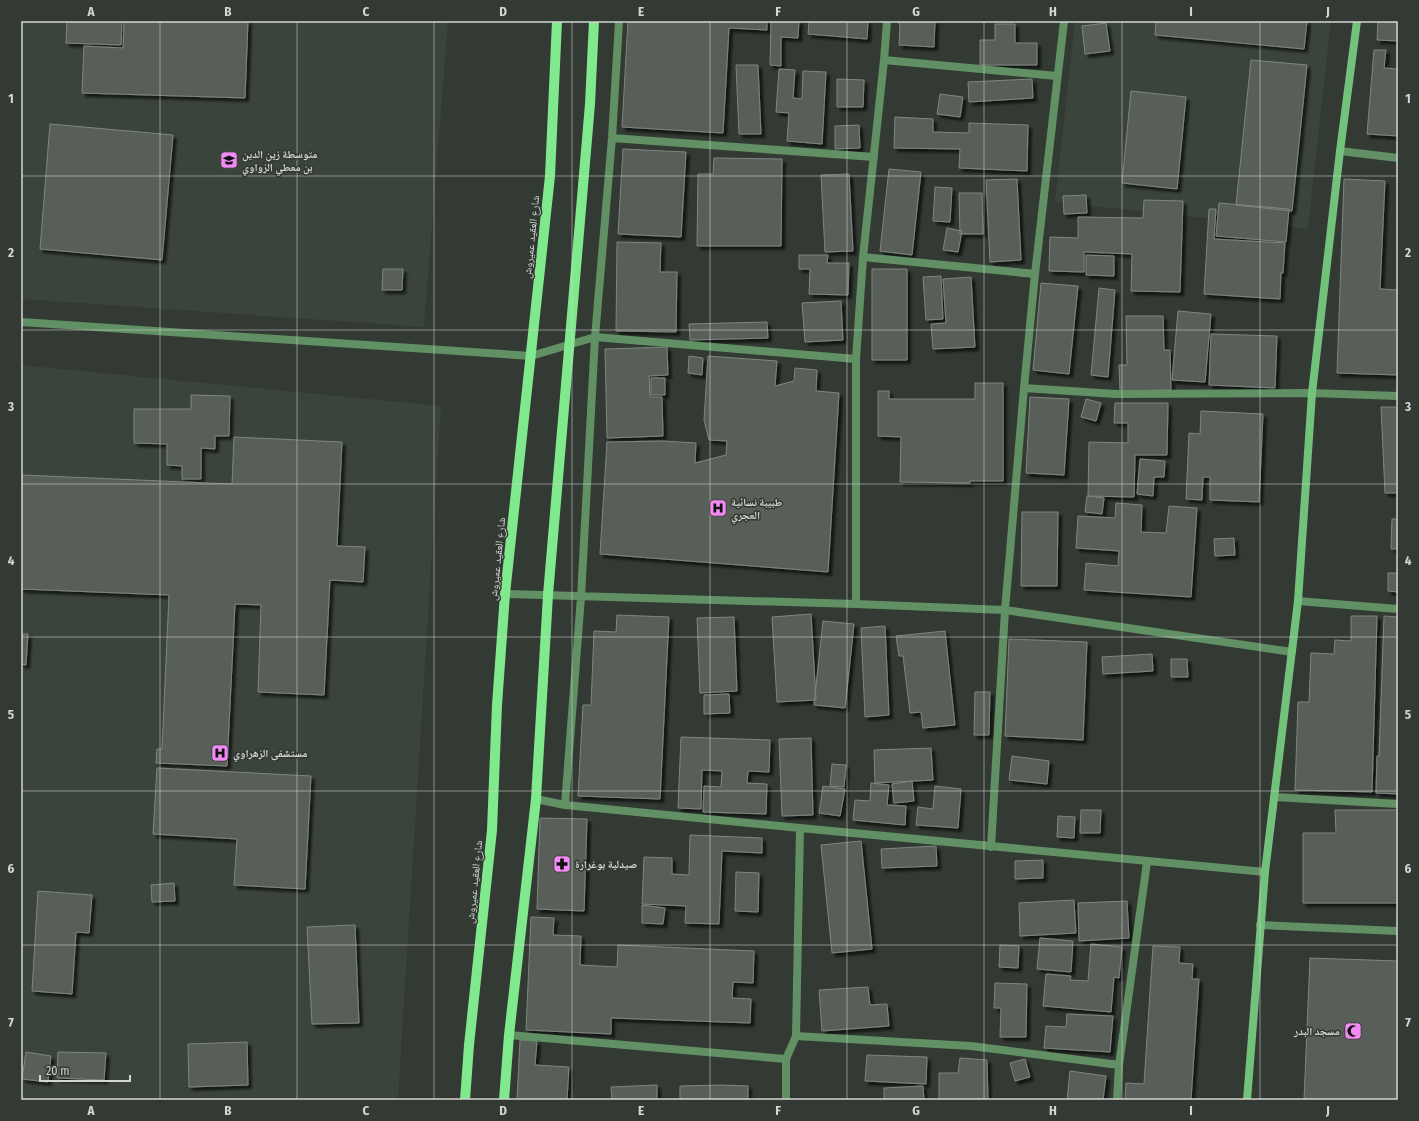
<svg xmlns="http://www.w3.org/2000/svg" width="1419" height="1121" viewBox="0 0 1419 1121" font-family="'Fira Sans Condensed','Noto Naskh Arabic',sans-serif">
<style>
.built{fill:#3a443a;fill-rule:evenodd}
.building{fill:#585f59;stroke:#7f867f;filter:url(#shadow)}
.lines{fill:none;stroke-linecap:round;stroke-linejoin:round}
.street{stroke:#609064;stroke-width:8}
.secondary{stroke:#73c27c;stroke-width:8}
.primary{stroke:#81e98d;stroke-width:10}
.grid{fill:none;stroke:#d3d6d3;stroke-width:1;stroke-opacity:0.55}
.labels{text-anchor:middle;stroke-width:3;stroke-linejoin:round;paint-order:stroke}
.poi-label{font-size:11px;font-weight:bold;fill:#d3d6d3;stroke:#333933;text-anchor:start}
.street-label{font-size:11px;fill:#d3d6d3;stroke:#333933}
.neatline{fill:none;stroke:#d3d6d3;stroke-width:1.5}
.grid-label{font-size:13px;text-anchor:middle;font-weight:bold;fill:#d3d6d3}
</style>
<defs>
<filter id="shadow"><feDropShadow dx="3.5" dy="3.5" stdDeviation="1" flood-color="#0009"/></filter>
</defs>
<rect width="100%" height="100%" fill="#333933"/>
<path class="built" d="M21,21h427l-24,306 -403,-28z
M1075,21h81l-1,14 149,14 3,-28h24l-23,208 -253,-27zM1131,91l55,6 -9,92 -55,-6z
M21,365l420,41 -43,694h-377z"/>
<path class="building" d="M67,21h55l-1,24 -55,-2z
M124,21h124l-3,77 -163,-5 2,-47 39,2z
M628,21h139v9l-38,-2 -6,105 -101,-6z
M771,21h28l-1,17 -17,-1v29l-11,-1z
M809,21h59l-1,18 -59,-5z
M899,21h36l-1,26 -35,-2 1,-21h-1z
M1156,21h151l-3,28 -149,-14z
M1378,21h20v20l-21,-1z
M1106,23l4,28 -25,3 -3,-28z
M995,24h20v19h22v22h-57v-25h15z
M1374,50h12l-2,18 14,1v67l-31,-2z
M1251,60l56,5 -15,146 -56,-6z
M736,65h22l3,69h-22z
M779,69l16,1 -2,28 9,1 1,-28 23,1 -4,72 -35,-3 2,-28 -13,-1z
M837,79l27,1 -1,27h-26z
M1032,79l1,19 -64,4 -1,-20z
M1131,91l55,6 -9,92 -55,-6z
M940,94l23,3 -3,20 -23,-3z
M895,117l38,2v13l36,1v-10l59,2 -1,46 -68,-3 1,-19 -66,-1z
M50,124l123,11 -11,125 -122,-11z
M859,125l1,23 -25,1v-23z
M623,149l63,3 -5,85 -63,-3z
M714,158l68,1 -1,87h-84l1,-72h15z
M889,169l32,3 -9,83 -32,-4z
M849,174l4,77 -28,1 -4,-77z
M1017,179l4,81 -31,2 -4,-82z
M1344,179l41,2 -5,108 18,1v85l-61,-2z
M935,187l17,1 -2,34 -17,-1z
M959,193h23l1,41h-23z
M1086,195l1,18 -23,1 -1,-18z
M1144,200l39,1 -3,91 -49,-1 1,-37 -48,-2v20l-35,-1 1,-34 28,1v-21l65,1z
M1219,203l70,6 -3,33 -70,-6z
M1209,209h7l-2,30 71,4 -2,30h-2l-1,26 -76,-5z
M947,228l15,3 -4,21 -15,-2z
M617,242l44,1 -1,29h17l-1,60 -60,-1z
M799,255h29l-1,8h22l-1,32 -39,-1 1,-25h-11z
M1086,255l28,1v20l-28,-1z
M383,269h20l-1,21h-20z
M872,269h35v91h-35z
M941,276l2,43 -17,1 -3,-43z
M971,277l4,70 -42,2 -2,-25 15,-1 -3,-44z
M1041,283l37,3 -9,88 -36,-4z
M1099,288l16,2 -7,87 -17,-2z
M841,301l2,39 -38,2 -3,-39z
M1178,311l33,3 -6,68 -33,-2z
M1126,316h37l1,34h6l1,40 -51,1 -1,-26h8z
M767,322l1,16 -78,2 -1,-16z
M1211,334l66,2 -2,52 -66,-3z
M667,347l1,28 -19,1 1,21h12l1,39 -56,2 -2,-89z
M689,356l14,2 -1,17 -14,-2z
M708,356l69,5 -2,25 19,-5 1,-13 22,2 -1,21 23,2 -11,179 -228,-18 7,-112 56,-1 33,2 -1,20 31,-8 1,-14 -18,-1 -5,-20z
M651,378h14v17h-14z
M975,383h28v98h-33v2l-70,-1 1,-45 -23,-1v-45h11v8h86z
M191,395l39,1 -1,40h-14v13l-14,-1v31h-19v-13l-15,-1v-21l-33,-1v-34h57z
M1030,397l39,2 -5,76 -38,-2z
M1086,399l15,4 -5,18 -15,-4z
M1115,403h53l-1,52h-32l-1,42 -46,-1 1,-54 39,1v-20h-14z
M1381,407h17v86h-13z
M1201,411l62,3 -4,88 -49,-2v-23h-7l-1,23 -16,-1 3,-66 11,1z
M234,437l108,5 -5,104 28,1 -2,35 -33,-2 -6,115 -66,-3 3,-87 -26,-1 -8,162 -71,-3 1,-14h5l7,-154 -148,-6v-114l211,9z
M1140,459l25,2 -1,16h-10l-1,19 -16,-2z
M1087,496l17,2 -2,16 -17,-2z
M1116,503l26,2 -1,27 25,1 3,-27 28,2 -6,89 -107,-7 2,-27 32,3 1,-15 -43,-3 2,-32 37,2z
M1022,512h36l-1,74h-36z
M1392,519h6v30h-7z
M1234,538l1,17 -20,1 -1,-17z
M1388,573h10v19l-10,-1z
M811,614l5,86 -39,2 -5,-85z
M617,615l52,2 -9,182 -82,-3 5,-91h8l3,-74 22,1z
M1351,616h26l-5,176 -77,-2 3,-88h11l2,-49 23,1 1,-14 16,1z
M1384,616l14,1v177l-22,-1 1,-37h2z
M734,617l3,74 -37,2 -3,-75z
M823,621l31,3 -9,84 -31,-3z
M885,626l4,89 -24,2 -4,-89z
M945,631l10,94 -32,3 -2,-16 -11,1 -7,-57h-4l-3,-20z
M21,634h7l-2,31 -5,-1z
M1009,639l78,3 -4,98 -78,-4z
M1152,654l1,17 -50,3 -1,-17z
M1171,659h16l1,18h-17z
M975,692h15l-1,43h-15z
M729,694l1,19 -26,1v-19z
M681,737l89,3 -1,32 -21,-1 -1,12 20,1 -1,30 -63,-2 1,-26 17,1 1,-16 -20,-1 -1,39 -23,-1z
M811,738l2,77 -31,1 -3,-77z
M931,748l2,32 -58,3 -1,-33z
M1012,756l37,5 -2,23 -38,-4z
M832,764l14,1 -2,22 -14,-1z
M157,768l154,8 -6,113 -71,-4 3,-46 -84,-5z
M912,781l2,20 -20,2 -2,-19z
M871,783l18,2 -2,20 19,1 -1,19 -52,-5 2,-20 15,1z
M823,786l22,3 -5,27 -21,-3z
M935,786l26,3 -3,39 -42,-3 2,-18 15,2z
M1081,810h20l-1,23h-20z
M1335,810h63v93h-95v-70h33z
M1058,816l17,1 -1,21 -17,-1z
M540,818l47,1 -3,92 -47,-2z
M690,835l72,3v15l-40,-2 -3,73 -34,-1 1,-17 -44,-2 2,-47 28,1v16l17,1z
M861,841l11,108 -40,4 -11,-108z
M936,846l1,20 -55,2 -1,-19z
M1043,860v18l-28,1v-18z
M736,872l23,1 -1,39 -23,-1z
M174,883l1,18 -23,1 -1,-17z
M38,891l54,4 -3,38 -13,-1 -4,62 -40,-3z
M1074,900l2,33 -56,3 -1,-33z
M1127,901l2,37 -50,3 -1,-38z
M642,905l23,3 -2,16 -21,-1z
M531,917l23,1 -1,17 28,1 -1,29 37,2 1,-22 136,6 -1,32 -20,-1 -1,16 19,1 -1,24 -139,-5v16l-85,-4z
M355,925l4,98 -47,1 -5,-97z
M1040,938l33,3 -2,31 -34,-3z
M1091,944l31,3 -3,31 -5,-1 -3,35 -68,-6 3,-32 25,2 -1,4 18,1z
M1000,945l19,1 -1,22 -19,-1z
M1153,946l27,1 -1,16 14,1 -1,15h7l-8,121h-66l1,-17 18,1z
M1310,958l88,3v139h-94z
M995,983l32,1 -1,53h-26l1,-29h-7z
M868,987l2,18 17,-1 2,22 -67,5 -3,-41z
M1067,1014l46,2 -3,36 -66,-4 2,-22 20,1z
M520,1040l17,1 -2,24 34,2 -2,33h-50z
M247,1042l1,43 -59,2 -1,-43z
M26,1052l25,4 -3,26 -26,-3z
M58,1052l48,1 -2,27 -47,-2z
M867,1055l60,2 -1,27 -61,-3z
M960,1058l27,2 1,40h-49v-27h19z
M1025,1059l5,18 -15,4 -5,-18z
M1070,1071l36,5 -3,24h-36z
M657,1085v15h-45l-1,-13z
M721,1085l27,1v14h-68v-14z
M923,1086l1,14h-40v-12z"/>
<g class="lines">
<path class="street" d="M619,21l-7,117 -17,199 -14,260 -16,208 235,23
M884,60l173,16
M612,138l262,19
M1340,151l58,7
M863,257l172,17
M21,322l510,34 64,-19 261,22
M1024,388l92,6 196,-1 86,3
M505,594l351,10 149,6 287,42
M1298,601l100,8
M856,604v-245l7,-102 21,-197 3,-39
M1274,797l124,7
M536,799l29,6
M991,847l14,-237 19,-222 11,-114 29,-253
M1260,925l138,6
M509,1035l277,24
M796,1036l175,10 148,19
M786,1100v-41l10,-23 4,-208 465,44
M1117,1100l2,-35 28,-203"/>
<path class="secondary" d="M1247,1100l18,-228 33,-271 14,-208 28,-242 17,-130"/>
<path class="primary" d="M465,1100l4,-55 23,-215 5,-125 8,-111 45,-418 7,-155
M504,1100l5,-65 27,-236 12,-204 42,-491 4,-83"/>
</g>
<path class="grid" d="M160,21v1079M297,21v1079M434,21v1079M572,21v1079M710,21v1079M847,21v1079M984,21v1079M1122,21v1079M1260,21v1079M21,176h1377M21,330h1377M21,484h1377M21,637h1377M21,791h1377M21,945h1377"/>
<defs>
<symbol id="school-square" viewBox="-11 -11 22 22"><rect x="-9" y="-9" width="18" height="18" rx="4" fill="#f28af3" stroke="#333933"/><path d="M0-5L7-2L0 1L-7-2ZM-4 1L0 2.5L4 1V4Q0 6-4 4Z" fill="#111"/></symbol>
<symbol id="hospital-square" viewBox="-11 -11 22 22"><rect x="-9" y="-9" width="18" height="18" rx="4" fill="#f28af3" stroke="#333933"/><path d="M-5-5h3v3.5h4V-5h3V5h-3V1.5h-4V5h-3Z" fill="#111"/></symbol>
<symbol id="pharmacy-square" viewBox="-11 -11 22 22"><rect x="-9" y="-9" width="18" height="18" rx="4" fill="#f28af3" stroke="#333933"/><path d="M-2-6h4v4h4v4h-4v4h-4v-4h-4v-4h4Z" fill="#111"/></symbol>
<symbol id="mosque-square" viewBox="-11 -11 22 22"><rect x="-9" y="-9" width="18" height="18" rx="4" fill="#f28af3" stroke="#333933"/><path d="M3.5-4.9A6 6 0 1 0 3.5 4.9A5 5 0 1 1 3.5-4.9Z" fill="#111"/></symbol>
</defs>
<g fill-rule="evenodd">
<use href="#school-square" x="219" y="150" width="20" height="20"/>
<use href="#hospital-square" x="708" y="498" width="20" height="20"/>
<use href="#hospital-square" x="210" y="743" width="20" height="20"/>
<use href="#pharmacy-square" x="552" y="854" width="20" height="20"/>
<use href="#mosque-square" x="1343" y="1021" width="20" height="20"/>
</g>
<g class="labels">
<g class="poi-label">
<text x="242" y="158">متوسطة زين الدين<tspan x="242" dy="13">بن معطي الزواوي</tspan></text>
<text x="731" y="506">طبيبة نسائية<tspan x="731" dy="13">العجري</tspan></text>
<text x="233" y="757">مستشفى الزهراوي</text>
<text x="575" y="868">صيدلية بوغرارة</text>
<text x="1340" y="1035" text-anchor="end">مسجد البدر</text>
</g>
<g class="street-label">
<text transform="translate(531 237) rotate(-84)" y="4">شارع العقيد عميروش</text>
<text transform="translate(497 559) rotate(-84)" y="4">شارع العقيد عميروش</text>
<text transform="translate(474 882) rotate(-84)" y="4">شارع العقيد عميروش</text>
</g>
</g>
<rect width="1419" height="1121" fill="none" stroke="#333933" stroke-width="44"/>
<path d="M40 1075v6h90v-6" fill="none" stroke="#d3d6d3" stroke-width="2"/>
<text x="46" y="1075" font-size="12" fill="#d3d6d3" stroke="#333933" stroke-width="3" paint-order="stroke">20 m</text>
<rect x="22" y="22" width="1375" height="1077" class="neatline"/>
<g class="grid-label">
<text x="91" y="16">A</text>
<text x="228" y="16">B</text>
<text x="366" y="16">C</text>
<text x="503" y="16">D</text>
<text x="641" y="16">E</text>
<text x="778" y="16">F</text>
<text x="916" y="16">G</text>
<text x="1053" y="16">H</text>
<text x="1191" y="16">I</text>
<text x="1328" y="16">J</text>
<text x="11" y="103">1</text>
<text x="1408" y="103">1</text>
<text x="11" y="257">2</text>
<text x="1408" y="257">2</text>
<text x="11" y="411">3</text>
<text x="1408" y="411">3</text>
<text x="11" y="565">4</text>
<text x="1408" y="565">4</text>
<text x="11" y="719">5</text>
<text x="1408" y="719">5</text>
<text x="11" y="873">6</text>
<text x="1408" y="873">6</text>
<text x="11" y="1027">7</text>
<text x="1408" y="1027">7</text>
<text x="91" y="1115">A</text>
<text x="228" y="1115">B</text>
<text x="366" y="1115">C</text>
<text x="503" y="1115">D</text>
<text x="641" y="1115">E</text>
<text x="778" y="1115">F</text>
<text x="916" y="1115">G</text>
<text x="1053" y="1115">H</text>
<text x="1191" y="1115">I</text>
<text x="1328" y="1115">J</text>
</g>
</svg>
